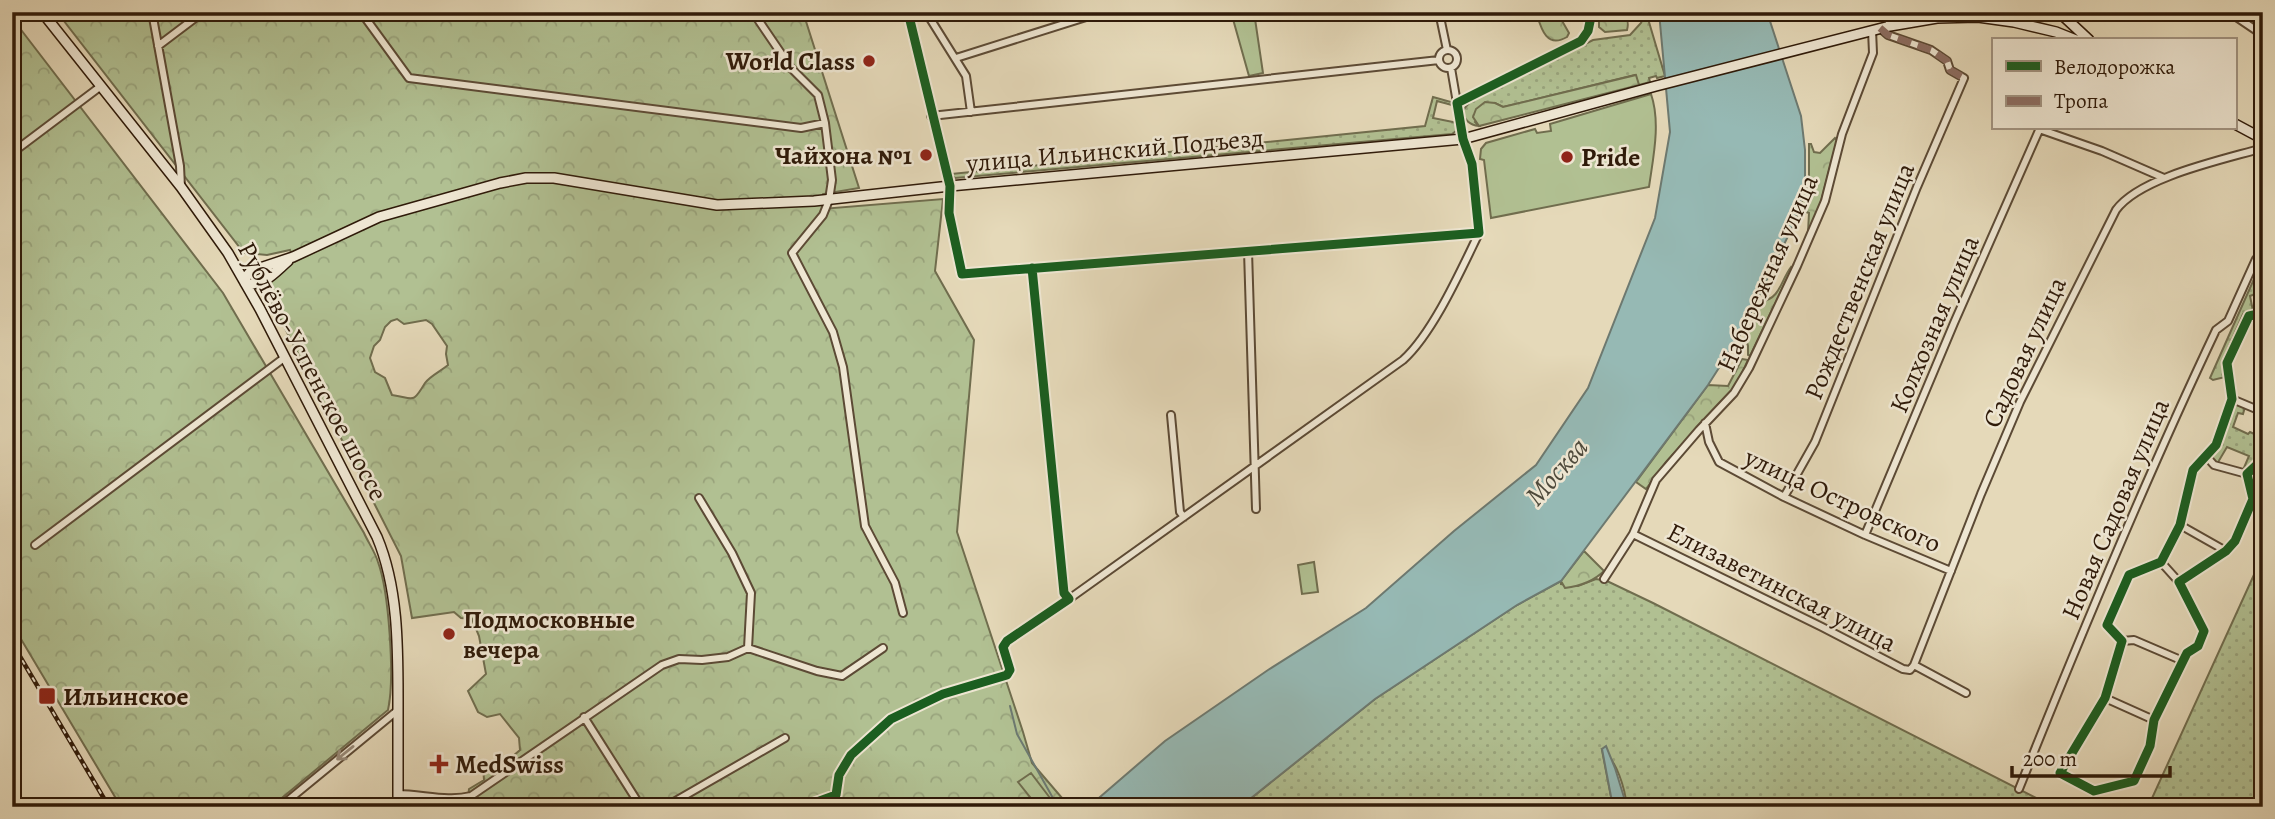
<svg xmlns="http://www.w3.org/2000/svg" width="2275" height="819" viewBox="0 0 2275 819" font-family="Alegreya,serif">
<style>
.grass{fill:url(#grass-dots);stroke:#706d4e;stroke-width:2}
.forest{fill:url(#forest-crowns);stroke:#706d4e;stroke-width:2;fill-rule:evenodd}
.park{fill:#b1c092;stroke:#706d4e;stroke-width:2}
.water{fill:#96b9b4;stroke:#6d7970;stroke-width:2}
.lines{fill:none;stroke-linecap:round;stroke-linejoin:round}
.stream{stroke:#6d7970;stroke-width:2}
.street-casing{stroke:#5c4a35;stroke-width:10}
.secondary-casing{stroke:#2f1a09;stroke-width:12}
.street{stroke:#eee6d2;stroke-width:6}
.secondary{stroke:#eee6d2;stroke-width:9}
.rail-casing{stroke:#2f1a09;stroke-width:4.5}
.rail{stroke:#eee6d2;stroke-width:2;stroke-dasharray:5;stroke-linecap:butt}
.quiet{stroke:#8d6e63;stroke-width:7;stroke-dasharray:14 7;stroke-linecap:butt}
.cycleway-casing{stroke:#eee6d2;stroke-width:13}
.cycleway{stroke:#1b5e20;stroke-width:9}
.oneway{stroke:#988a78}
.poi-dot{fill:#8f2418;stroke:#eee6d2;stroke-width:2.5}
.labels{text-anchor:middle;stroke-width:5;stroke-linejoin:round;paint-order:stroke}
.poi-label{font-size:26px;font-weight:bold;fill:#2f1a09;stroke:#eee6d2;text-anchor:start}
.street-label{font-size:26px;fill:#2f1a09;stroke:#eee6d2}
.water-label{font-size:28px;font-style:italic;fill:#4e4a3c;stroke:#eee6d2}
</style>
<defs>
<pattern id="grass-dots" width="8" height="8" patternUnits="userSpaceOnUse" patternTransform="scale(1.75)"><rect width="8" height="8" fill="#b1c092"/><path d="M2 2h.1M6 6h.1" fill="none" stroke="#99a47d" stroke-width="1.8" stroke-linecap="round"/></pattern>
<pattern id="forest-crowns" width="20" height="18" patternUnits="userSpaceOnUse" patternTransform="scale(1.75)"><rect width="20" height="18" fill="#b1c092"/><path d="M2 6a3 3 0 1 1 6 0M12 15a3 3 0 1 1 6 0" fill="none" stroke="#99a47d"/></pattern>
</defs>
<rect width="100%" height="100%" fill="#e5d9b9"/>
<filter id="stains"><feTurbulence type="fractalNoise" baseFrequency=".00286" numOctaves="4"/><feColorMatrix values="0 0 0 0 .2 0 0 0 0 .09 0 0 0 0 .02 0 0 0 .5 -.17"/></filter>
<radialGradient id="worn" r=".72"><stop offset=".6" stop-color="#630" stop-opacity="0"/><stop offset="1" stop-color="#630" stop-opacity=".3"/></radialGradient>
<path class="grass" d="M1646,12l19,64 -8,2 -1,-2 -7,2 1,4 -11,3 -4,-10 -132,32 -8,-4 -20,19 4,4c-10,-1 -14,-6 -17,-15l8,-9 123,-62 37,-5 11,-12z
M1433,97l18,5 1,3 -15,-4 -4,17 25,5 -2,8 -4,3 -497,44 -4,-4 474,-48z
M2262,261l1,30 -13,5 3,15 -10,3 -20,46 2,17 -12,3 -3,-2z
M2238,404l7,3 -2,7 -5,-1 -5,14 15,7 2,-2 13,6v17l-17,15h-3l6,-14 -22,-9 -10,17 -7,-7 9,-11 14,-41z
M2263,555v252h-115z
M1596,579l11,2 46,22 401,204h-427c-2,-18 -10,-47 -25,-57l11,57h-373l135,-108 142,-94 44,-24v3l17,2z"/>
<path class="forest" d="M57,12h746l56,176 -36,6 -1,15 121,-10 -8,72 39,69 -17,192 66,200 9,31 36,42 -2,2h-219l-2,-3 -1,3h-377l2,-18 15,-9 -1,-14 6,4 16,-7 15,-13 -1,-12 -19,-24 -13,3 -9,-5 -10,-21 18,-17 -7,-38 -7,-17 -11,-1 -7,-6 -42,6 -11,-62 -135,-265 7,-13 21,-18 -4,-10 -23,5 -23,-2zM397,319l7,5 22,-4 6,4 15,22 -1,8 2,11c-7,6 -18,11 -23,18 -13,22 -11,15 -33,12l-7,-17 -10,-6 -5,-14 4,-12 6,-6 5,-13 6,-6z
M1536,12h21l12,21 -2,4c-21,12 -26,-9 -31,-25z
M1599,12h23c6,6 7,11 5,18l-22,2 -6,-5z
M12,18l211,275 141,240c4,9 11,19 14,29 11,30 17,117 10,148l-117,97h-150l-109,-183z
M1636,75l3,10 -160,41 -6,-9 3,-8 9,-7 10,1 8,4z
M1835,138l2,2 -18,69 -11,23 1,-19 -3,-1 -6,8 -3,-2 12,-38v-36h2l3,8 6,1z
M1791,267l1,1 -42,88 -2,-1v-9l-3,-11c10,-13 8,-26 17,-34 18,-2 19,-21 29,-34z
M1742,359l6,1 -12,26 -70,76 -20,27 -10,-7 72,-97 20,1z
M1584,551l20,20c-11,11 -24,15 -39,17l-4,-7z"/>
<path class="park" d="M1231,12h23l9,61 -14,3z
M1651,94c10,29 2,64 -2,93l-158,31 -7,-58 -4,-1 1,-10 5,-6 49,-14 2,4 14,-2 -1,-7z
M1314,562l4,30 -16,2 -4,-29z
M1031,773l19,25 -12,9 -20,-25z"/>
<path class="water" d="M1659,12h108l34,104 4,34v37l-12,39 -53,109 -32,50 -147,196 -44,24 -142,94 -135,108h-165l1,-2 17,-2 72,-62 103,-71 98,-62 88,-77 82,-66 52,-77 67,-170 15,-86z
M1606,746l9,22 12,39h-14l-11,-58z"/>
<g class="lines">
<path class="stream" d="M1010,706l7,28 41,73"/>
<defs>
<path id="street" d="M152,12l28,154 1,21
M361,12l48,66 392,50 24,-5
M756,12l1,6 34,50 27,27 7,28 7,57 -3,20 -6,15 -31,38 41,79 10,35 22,159 30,57 8,30
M908,12l42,174 -1,27 13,61 517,-41 -7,-64
M926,12l40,64 5,36
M1439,12l8,38
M2229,12l34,23
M158,46l45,-34
M1439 59a9 9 0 1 1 18 0a9 9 0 1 1-18 0Z
M956,58l146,-46
M1451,68l6,35
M931,116l508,-56
M2039,129l63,22 62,27
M12,153l89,-67
M1472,164l-9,-25 -6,-36 124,-62 7,-10 4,-19
M1248,251l8,258
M2263,313l-14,3 -22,47 5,36 -16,46 -23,25 -13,55 -19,37 -32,13 -22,50 15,16 -17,57 -45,75 34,18 40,-10 16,-35 4,-26 29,-59 4,-8 11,-7 6,-15 -25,-49 47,-31 9,-10 18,-42 -6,-25 16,-15
M2232,399l31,13
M1171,415l9,97 4,5
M1705,423l4,19 10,20 65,35 81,38 86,36
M2206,456l8,9 33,9
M1784,497l31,-55 102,-255 47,-109 -14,-8 -3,-9 -16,-11 -43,-15 -8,-7
M699,498l33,55 19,40 -3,55
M2180,525l46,26
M1633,534l189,93 81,42 7,1 4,-5
M1865,535l89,-212 86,-195
M35,545l249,-187
M2161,562l18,20
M1604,579l29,-45 23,-54 43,-50 35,-37 15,-25 48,-102 28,-65 17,-67 31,-81 -1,-23
M1069,599l334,-239c30,-27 58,-90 76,-127
M2122,641l12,-1 49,21
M1914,665l67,-171 39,-92 96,-192c24,-33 106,-50 147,-62
M1914,665l52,28
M2105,698l49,22
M584,717l57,90
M2019,789c62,-155 126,-309 197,-459l12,-9 28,-62 7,-4
M398,794c24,0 50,8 73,2l191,-131 17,-6 23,1 26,-3 20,-9 69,23 25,5 41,-28
M836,795l3,12
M280,807l118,-97
M665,807l120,-69
M803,807l33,-12 3,-20 12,-20 40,-36 52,-25 64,-19 3,-5 -7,-23 4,-6 62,-42 -5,-6 -32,-325"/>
<path id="secondary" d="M42,12l139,175 47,66 32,56 117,228c21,50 21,108 21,161 0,36 0,73 0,109
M2059,12l30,28
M1890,26l2,-14
M2235,124l28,15
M245,283l1,-6 5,-6 42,-14 86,-40 121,-34 26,-5h28l163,27 97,-4 136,-15 513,-47 193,-53 234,-60 47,-8 41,-1 36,5 42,10 20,8
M245,283c18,5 30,-11 43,-22"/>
</defs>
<use href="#street" class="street-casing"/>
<use href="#secondary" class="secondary-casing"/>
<use href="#street" class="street"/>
<use href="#secondary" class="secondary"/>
<defs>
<path id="rail" d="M12,643l97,164"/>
</defs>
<use href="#rail" class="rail-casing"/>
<use href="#rail" class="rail"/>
<path class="quiet" d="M1880,28l8,7 43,15 16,11 3,9 14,8"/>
<defs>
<path id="cycleway" d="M908,12l42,174 -1,27 13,61 517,-41 -7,-69 -9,-25 -6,-36 124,-62 7,-10 4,-19
M2263,313l-14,3 -22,47 5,36 -16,46 -23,25 -13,55 -19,37 -32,13 -22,50 15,16 -17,57 -45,75 34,18 40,-10 16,-35 4,-26 29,-59 4,-8 11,-7 6,-15 -25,-49 47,-31 9,-10 18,-42 -6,-25 16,-15
M803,807l33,-12 3,-20 12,-20 40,-36 52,-25 64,-19 3,-5 -7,-23 4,-6 62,-42 -5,-6 -32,-325"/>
</defs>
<use href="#cycleway" class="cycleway-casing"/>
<use href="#cycleway" class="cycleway"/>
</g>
<defs><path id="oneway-shaft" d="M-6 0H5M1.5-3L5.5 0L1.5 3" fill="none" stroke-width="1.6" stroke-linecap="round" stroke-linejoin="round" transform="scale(1.75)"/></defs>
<use class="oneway" href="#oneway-shaft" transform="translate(345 753) rotate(141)"/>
<g class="poi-dot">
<circle cx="869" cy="61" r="7"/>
<circle cx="926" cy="155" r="7"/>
<circle cx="1567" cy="157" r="7"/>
<circle cx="449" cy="634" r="7"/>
<rect x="38" y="687" width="18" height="18" rx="3.5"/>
<path d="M435.5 753.5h7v7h7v7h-7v7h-7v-7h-7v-7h7z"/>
</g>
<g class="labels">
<g class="poi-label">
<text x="855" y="70" text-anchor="end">World Class</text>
<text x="912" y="164" text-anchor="end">Чайхона №1</text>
<text x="1581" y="166">Pride</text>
<text x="463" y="628">Подмосковные<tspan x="463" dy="30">вечера</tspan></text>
<text x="63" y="705">Ильинское</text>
<text x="455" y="773">MedSwiss</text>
</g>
<g class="street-label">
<text transform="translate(1115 150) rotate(-5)" y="9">улица Ильинский Подъезд</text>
<text transform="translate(1767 273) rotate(-66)" y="9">Набережная улица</text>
<text transform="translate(1859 281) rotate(-68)" y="9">Рождественская улица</text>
<text transform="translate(1934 324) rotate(-67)" y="9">Колхозная улица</text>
<text transform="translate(2024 352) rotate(-65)" y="9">Садовая улица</text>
<text transform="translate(313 371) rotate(62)" y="9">Рублёво-Успенское шоссе</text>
<text transform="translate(1843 500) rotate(25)" y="9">улица Островского</text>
<text transform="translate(2115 509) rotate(-67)" y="9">Новая Садовая улица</text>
<text transform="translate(1782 587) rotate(27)" y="9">Елизаветинская улица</text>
</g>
<g class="water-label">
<text transform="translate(1556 471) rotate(-49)" y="10">Москва</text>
</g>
</g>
<rect width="2275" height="819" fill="none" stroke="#e5d9b9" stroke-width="42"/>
<rect x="14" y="14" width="2247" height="791" fill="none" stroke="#2f1a09" stroke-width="3.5"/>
<rect x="21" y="21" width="2233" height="777" fill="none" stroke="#2f1a09" stroke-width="2"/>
<rect x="1992" y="38" width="245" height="91" fill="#eee6d2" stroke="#a29482" stroke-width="2"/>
<rect x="2006" y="61" width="35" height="10" fill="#1b5e20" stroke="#a29482" stroke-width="2"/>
<text x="2054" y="74" font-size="21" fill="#2f1a09">Велодорожка</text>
<rect x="2006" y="96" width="35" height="10" fill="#8d6e63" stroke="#a29482" stroke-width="2"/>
<text x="2054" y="108" font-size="21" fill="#2f1a09">Тропа</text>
<path d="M2012 766v10h158v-10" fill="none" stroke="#2f1a09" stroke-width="3.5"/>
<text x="2023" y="766" font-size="21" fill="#2f1a09" stroke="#eee6d2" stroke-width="5" paint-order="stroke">200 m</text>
<rect width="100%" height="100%" filter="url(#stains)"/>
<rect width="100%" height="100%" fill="url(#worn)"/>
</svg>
